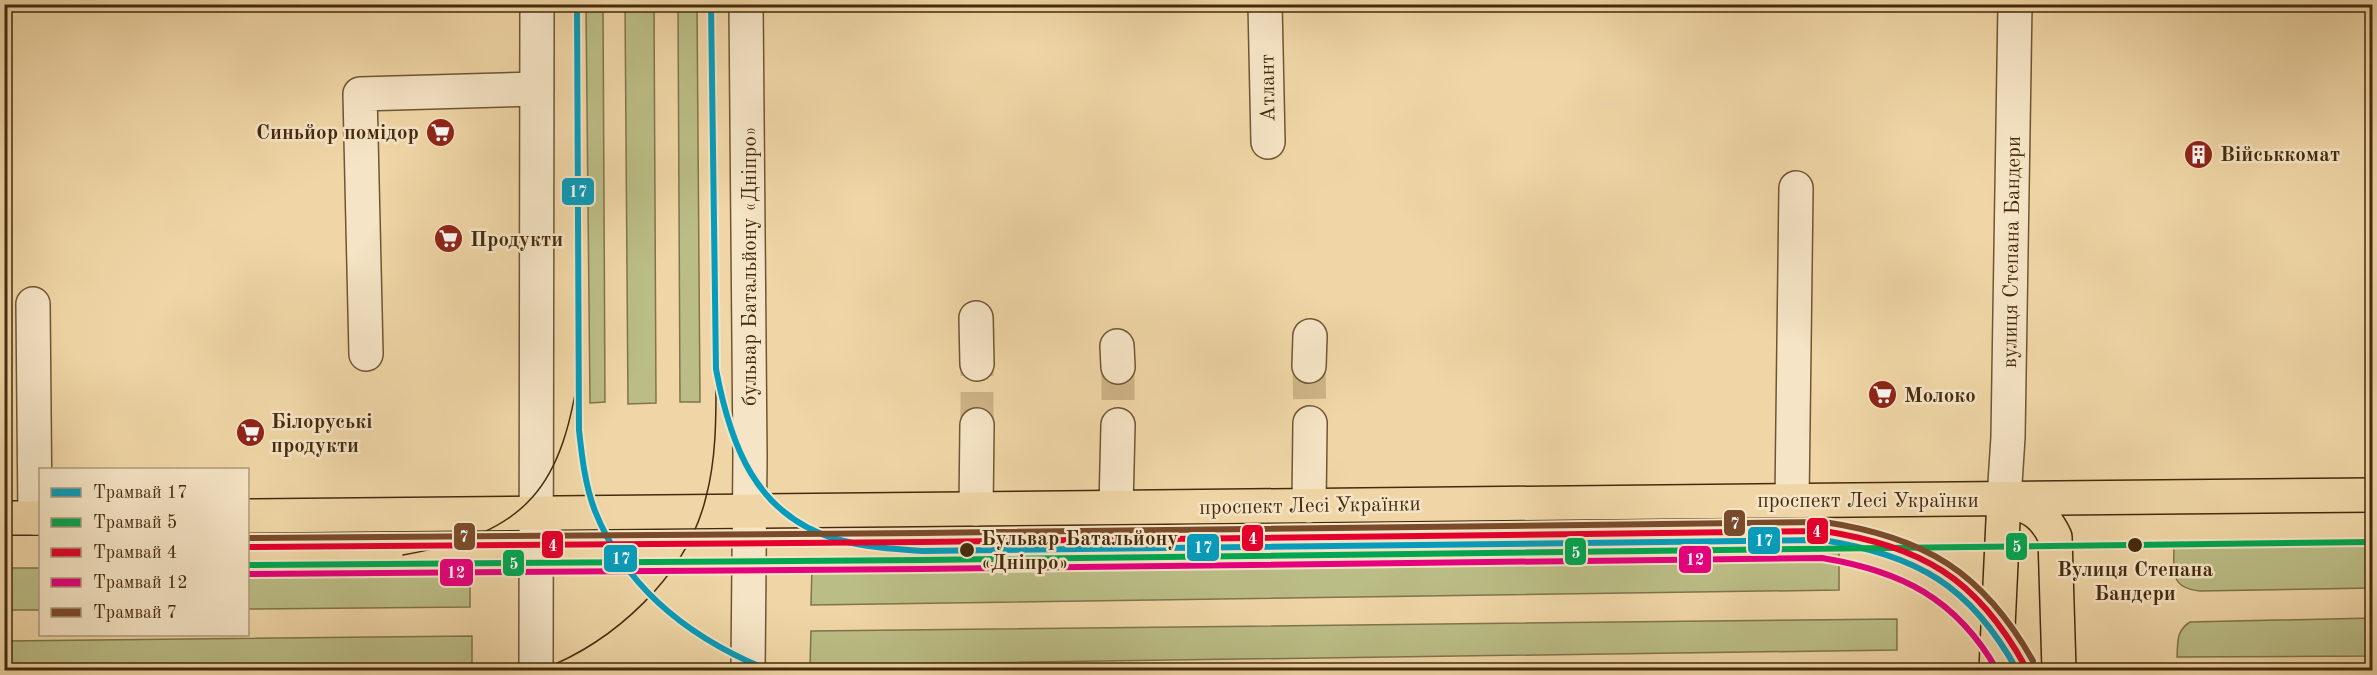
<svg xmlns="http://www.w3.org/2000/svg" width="2377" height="675" viewBox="0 0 2377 675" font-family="'Old Standard TT',serif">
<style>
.green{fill:#bbbd86;stroke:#80744a;stroke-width:1.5}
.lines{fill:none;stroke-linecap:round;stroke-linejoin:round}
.minor-tunnel{stroke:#ceb487;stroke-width:33;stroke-dasharray:33 16;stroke-linecap:butt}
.minor-casing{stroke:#6f5633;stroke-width:36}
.major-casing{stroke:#442b0d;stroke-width:36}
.minor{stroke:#f5e4c5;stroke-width:33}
.major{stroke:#f0d6a6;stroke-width:33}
.tram{stroke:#442b0d;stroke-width:1.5}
.tram-1-casing{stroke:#f5e4c5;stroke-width:10}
.tram-2-casing{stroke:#f5e4c5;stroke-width:10}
.tram-3-casing{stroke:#f5e4c5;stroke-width:10}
.tram-4-casing{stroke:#f5e4c5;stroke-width:10}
.tram-5-casing{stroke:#f5e4c5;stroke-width:10}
.tram-1{stroke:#079cbb;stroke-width:6}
.tram-2{stroke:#00a651;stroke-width:6}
.tram-3{stroke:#e4002b;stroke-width:6}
.tram-4{stroke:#e5007d;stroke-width:6}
.tram-5{stroke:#7a4b2a;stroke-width:6}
.stop-dot{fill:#442b0d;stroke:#f5e4c5;stroke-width:2}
.labels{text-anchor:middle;stroke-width:5;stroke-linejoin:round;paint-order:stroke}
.street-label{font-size:21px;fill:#442b0d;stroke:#f5e4c5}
.poi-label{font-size:21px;font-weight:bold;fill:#442b0d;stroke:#f5e4c5;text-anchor:start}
.stop-label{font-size:21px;font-weight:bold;fill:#442b0d;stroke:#f5e4c5;text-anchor:start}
.line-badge{stroke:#f5e4c5;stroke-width:2}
.badge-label{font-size:16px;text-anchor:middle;font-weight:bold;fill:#fff}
</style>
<rect width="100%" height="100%" fill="#f0d6a6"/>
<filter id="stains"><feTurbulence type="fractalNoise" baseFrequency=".00333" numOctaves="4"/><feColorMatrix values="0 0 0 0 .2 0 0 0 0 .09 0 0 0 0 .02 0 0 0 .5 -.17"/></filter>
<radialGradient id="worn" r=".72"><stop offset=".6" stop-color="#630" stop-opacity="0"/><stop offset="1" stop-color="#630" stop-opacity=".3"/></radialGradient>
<path class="green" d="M586,5h17l2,397 -15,1z
M625,5h29l2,398 -28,1z
M678,5h19l3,397h-20z
M2372,542v46l-172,3c-31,-3 -26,-20 -26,-46z
M1839,551v39l-1028,15 1,-39z
M248,567h222v40l-222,2z
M5,568h35v42h-35z
M2372,618v38l-195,1c1,-16 -1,-26 13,-35z
M1897,619v31l-1087,15 1,-34z
M472,636v34h-467v-29z"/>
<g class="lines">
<path class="minor-tunnel" d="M1309,366l1,57
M1118,367v58
M977,425v-61"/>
<defs>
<path id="minor" d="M746,4l4,453 -2,213
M1265,4l3,138 -3,-138
M33,304l2,214
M976,318l1,46
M1117,346l1,21
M366,354l-6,-260 177,-5
M1309,366l1,-30
M2004,499l4,-62 7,-433
M1792,500l4,-312
M1309,506l1,-83
M1116,507l2,-82
M976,509l1,-84
M536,670l1,-666"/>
<path id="major" d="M2009,500c24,8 35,14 46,37l4,133
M248,516l2124,-21
M4,518h36
M1996,670l8,-171"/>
</defs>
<use href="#minor" class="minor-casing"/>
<use href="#major" class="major-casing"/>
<use href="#minor" class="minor"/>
<use href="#major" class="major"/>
<path class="tram" d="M403,555c126,-22 160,-68 177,-192
M541,670c73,-28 146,-94 165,-173 11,-41 10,-85 10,-128"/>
<defs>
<path id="tram-1" d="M577,4l2,426c3,27 6,55 16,81 31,78 97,128 173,159
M711,4l5,365c14,75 39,146 120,170 28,8 57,10 86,12l901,-11c95,16 147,45 194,130"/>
<path id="tram-2" d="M248,565l674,-5 1450,-18"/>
<path id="tram-3" d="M248,547l674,-5 902,-11c98,16 152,46 201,135"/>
<path id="tram-4" d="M248,574l674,-5 900,-11c79,13 134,40 175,112"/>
<path id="tram-5" d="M248,538l674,-5 902,-11c101,15 159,50 209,139"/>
</defs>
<use href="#tram-1" class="tram-1-casing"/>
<use href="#tram-2" class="tram-2-casing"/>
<use href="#tram-3" class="tram-3-casing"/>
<use href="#tram-4" class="tram-4-casing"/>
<use href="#tram-5" class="tram-5-casing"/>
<use href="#tram-1" class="tram-1"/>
<use href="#tram-2" class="tram-2"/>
<use href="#tram-3" class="tram-3"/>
<use href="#tram-4" class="tram-4"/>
<use href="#tram-5" class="tram-5"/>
</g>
<defs>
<symbol id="supermarket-disc" viewBox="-11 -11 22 22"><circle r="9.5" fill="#8f2418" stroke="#f5e4c5"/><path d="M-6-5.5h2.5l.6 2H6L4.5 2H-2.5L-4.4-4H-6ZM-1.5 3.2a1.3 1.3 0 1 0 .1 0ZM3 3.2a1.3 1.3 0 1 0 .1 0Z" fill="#fff"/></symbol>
<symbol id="building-disc" viewBox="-11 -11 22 22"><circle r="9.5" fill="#8f2418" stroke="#f5e4c5"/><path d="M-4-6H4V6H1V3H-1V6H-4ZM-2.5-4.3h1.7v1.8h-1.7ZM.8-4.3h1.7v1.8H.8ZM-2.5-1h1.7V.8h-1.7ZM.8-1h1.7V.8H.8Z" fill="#fff"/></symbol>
</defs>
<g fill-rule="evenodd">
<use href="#supermarket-disc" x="424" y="116" width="33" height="33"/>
<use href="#building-disc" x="2182" y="138" width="33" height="33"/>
<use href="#supermarket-disc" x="432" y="222" width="33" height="33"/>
<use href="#supermarket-disc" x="1866" y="378" width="33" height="33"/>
<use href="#supermarket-disc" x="234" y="416" width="33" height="33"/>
</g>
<g class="stop-dot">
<circle cx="2135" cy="545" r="8"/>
<circle cx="967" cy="550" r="8"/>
</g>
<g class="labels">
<g class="street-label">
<text transform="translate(1267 88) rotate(-91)" y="7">Атлант</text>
<text transform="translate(2011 252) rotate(-89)" y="7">вулиця Степана Бандери</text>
<text transform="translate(749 266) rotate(-90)" y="7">бульвар Батальйону «Дніпро»</text>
<text x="1868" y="507">проспект Лесі Українки</text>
<text transform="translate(1310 505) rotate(-1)" y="7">проспект Лесі Українки</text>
</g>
<g class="poi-label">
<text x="419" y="139" text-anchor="end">Синьйор помідор</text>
<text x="2220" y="161">Військкомат</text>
<text x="470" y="246">Продукти</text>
<text x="1904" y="402">Молоко</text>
<text x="271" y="428">Білоруські<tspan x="271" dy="24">продукти</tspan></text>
</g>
<g class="stop-label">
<text x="981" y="545">Бульвар Батальйону<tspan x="981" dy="24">«Дніпро»</tspan></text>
<text x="2135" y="576" text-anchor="middle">Вулиця Степана<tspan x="2135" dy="24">Бандери</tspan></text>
</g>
</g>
<g class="line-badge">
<rect x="561" y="177" width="34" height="29" rx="6" fill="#079cbb"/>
<rect x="1723" y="509" width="23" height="28" rx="6" fill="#7a4b2a"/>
<rect x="1806" y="517" width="23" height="28" rx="6" fill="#e4002b"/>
<rect x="453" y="522" width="23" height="29" rx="6" fill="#7a4b2a"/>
<rect x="1241" y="524" width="23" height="28" rx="6" fill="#e4002b"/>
<rect x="1747" y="526" width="34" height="29" rx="6" fill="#079cbb"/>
<rect x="541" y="530" width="23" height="29" rx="6" fill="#e4002b"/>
<rect x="2005" y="532" width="23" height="29" rx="6" fill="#00a651"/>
<rect x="1186" y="533" width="34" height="29" rx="6" fill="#079cbb"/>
<rect x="1564" y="537" width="23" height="29" rx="6" fill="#00a651"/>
<rect x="603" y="544" width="35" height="29" rx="6" fill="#079cbb"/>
<rect x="1678" y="545" width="34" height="29" rx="6" fill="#e5007d"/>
<rect x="502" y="549" width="23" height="28" rx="6" fill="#00a651"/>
<rect x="439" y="558" width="35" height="29" rx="6" fill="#e5007d"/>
</g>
<g class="badge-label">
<text x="578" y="197">17</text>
<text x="1735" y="529">7</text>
<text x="1817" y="537">4</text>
<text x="464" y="542">7</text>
<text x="1253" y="544">4</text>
<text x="1764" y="546">17</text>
<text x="553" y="551">4</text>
<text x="2017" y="552">5</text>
<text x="1203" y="553">17</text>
<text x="1576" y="558">5</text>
<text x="621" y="564">17</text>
<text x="1695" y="565">12</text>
<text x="514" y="569">5</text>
<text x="456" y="578">12</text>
</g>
<rect width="2377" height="675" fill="none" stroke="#f0d6a6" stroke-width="24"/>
<rect x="6" y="6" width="2365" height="663" fill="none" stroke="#442b0d" stroke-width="3"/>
<rect x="12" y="12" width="2353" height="651" fill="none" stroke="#442b0d" stroke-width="1.5"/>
<rect x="39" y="468" width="210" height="168" fill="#f5e4c5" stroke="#ae9a7b" stroke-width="1.5"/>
<rect x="51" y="488" width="30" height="9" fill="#079cbb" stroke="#ae9a7b" stroke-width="1.5"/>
<text x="93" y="498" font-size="18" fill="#442b0d">Трамвай 17</text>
<rect x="51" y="518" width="30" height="9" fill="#00a651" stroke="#ae9a7b" stroke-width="1.5"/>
<text x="93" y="528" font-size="18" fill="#442b0d">Трамвай 5</text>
<rect x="51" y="548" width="30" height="9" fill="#e4002b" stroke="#ae9a7b" stroke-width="1.5"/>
<text x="93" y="558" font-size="18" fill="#442b0d">Трамвай 4</text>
<rect x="51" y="578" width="30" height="9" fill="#e5007d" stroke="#ae9a7b" stroke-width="1.5"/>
<text x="93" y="588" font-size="18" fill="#442b0d">Трамвай 12</text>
<rect x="51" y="608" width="30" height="9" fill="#7a4b2a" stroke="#ae9a7b" stroke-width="1.5"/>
<text x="93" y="618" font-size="18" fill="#442b0d">Трамвай 7</text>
<rect width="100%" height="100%" filter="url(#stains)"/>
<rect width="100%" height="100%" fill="url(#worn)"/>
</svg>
